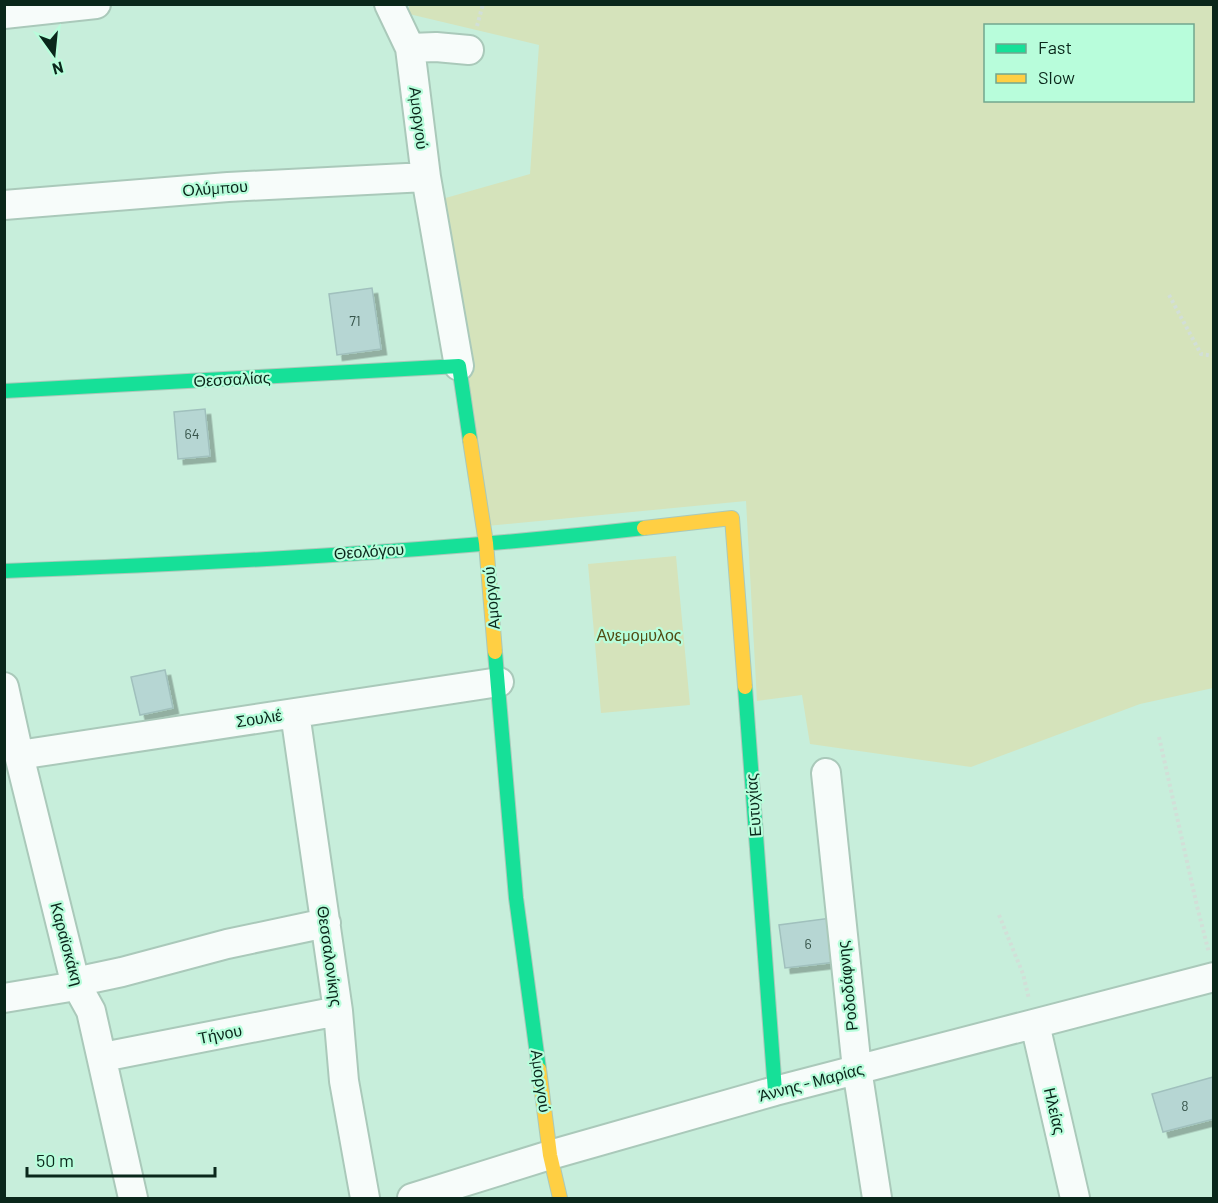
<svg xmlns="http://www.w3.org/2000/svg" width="1218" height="1203" viewBox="0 0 1218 1203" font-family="Barlow,sans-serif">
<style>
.green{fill:#d5e3bb;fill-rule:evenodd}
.building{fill:#b6d6d3;stroke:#a0c0bd;stroke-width:1.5;filter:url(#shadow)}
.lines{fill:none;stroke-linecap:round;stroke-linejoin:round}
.street-casing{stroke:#aac9ba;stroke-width:32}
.fast-casing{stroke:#aac9ba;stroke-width:16}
.slow-casing{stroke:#aac9ba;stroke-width:16}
.path{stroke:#d2dfd8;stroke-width:4;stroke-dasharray:3 3;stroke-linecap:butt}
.street{stroke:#f7fcfa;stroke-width:28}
.fast{stroke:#16e098;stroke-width:14}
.slow{stroke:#ffcf43;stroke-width:14}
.labels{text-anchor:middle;stroke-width:4.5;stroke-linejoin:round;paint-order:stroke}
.number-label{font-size:14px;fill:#355349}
.street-label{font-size:16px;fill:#0a271b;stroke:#b8fddb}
.park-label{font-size:16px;fill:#514b13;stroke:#b8fddb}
</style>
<defs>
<filter id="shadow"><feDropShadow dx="5.5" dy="5.5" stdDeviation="0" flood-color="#0004"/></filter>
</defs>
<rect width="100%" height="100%" fill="#c7eedb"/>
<path class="green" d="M409,5h804v683l-73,16 -169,63 -161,-23 -8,-49 -45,6 -11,-200 -259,25 -45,-327 88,-25 9,-129 -130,-31zM986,26h206v74h-206z
M676,556l14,149 -89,8 -13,-149z"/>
<path class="building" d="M372,288l9,61 -44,6 -8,-61z
M205,409l5,47 -32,3 -4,-47z
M165,670l8,38 -33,7 -9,-38z
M831,918l5,44 -51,6 -6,-43z
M1213,1077l1,42 -51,13 -11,-38z"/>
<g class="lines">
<defs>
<path id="street" d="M389,4l21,44 16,129 33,189
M4,14l92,-10
M410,48l26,-1 33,3
M4,205l224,-18 198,-10
M4,687l15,68 56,227 16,29 42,187
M295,713l43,298 6,70 21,117
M19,755l480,-73
M826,773l31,296 20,129
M75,982l47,-10 105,-28 99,-21
M4,998l72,-12
M1035,1024l40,174
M103,1057l235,-46
M412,1198l138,-43 225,-64 439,-114"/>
<path id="fast" d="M4,391l455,-25 11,74
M4,571c214,-8 428,-19 640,-43
M495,652l21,246 23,171
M745,687l30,404"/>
<path id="slow" d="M470,440l16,103 9,109
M644,528l88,-10 13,169
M539,1069l11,86 10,43"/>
</defs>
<use href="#street" class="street-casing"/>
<use href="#fast" class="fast-casing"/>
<use href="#slow" class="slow-casing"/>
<path class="path" d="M477,26l6,-22
M1169,295l32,59 13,2
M1159,737l38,169 12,47
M999,915l24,59 6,25"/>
<use href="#street" class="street"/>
<use href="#fast" class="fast"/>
<use href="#slow" class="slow"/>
</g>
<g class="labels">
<g class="number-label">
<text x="355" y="326">71</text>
<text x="192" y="439">64</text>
<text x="808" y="949">6</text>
<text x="1185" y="1111">8</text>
</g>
<g class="street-label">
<text transform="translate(419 118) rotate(83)" y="6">Αμοργού</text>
<text transform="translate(215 188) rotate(-4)" y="6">Ολύμπου</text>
<text transform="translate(232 379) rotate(-3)" y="6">Θεσσαλίας</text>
<text transform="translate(369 551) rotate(-4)" y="6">Θεολόγου</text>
<text transform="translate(491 598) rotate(-95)" y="6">Αμοργού</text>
<text transform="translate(259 718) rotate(-9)" y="6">Σουλιέ</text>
<text transform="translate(753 805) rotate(-94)" y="6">Ευτυχίας</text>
<text transform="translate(67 944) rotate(75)" y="6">Καραϊσκάκη</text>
<text transform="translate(330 956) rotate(82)" y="6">Θεσσαλονίκης</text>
<text transform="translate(847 986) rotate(-96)" y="6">Ροδοδάφνης</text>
<text transform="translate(220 1034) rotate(-11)" y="6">Τήνου</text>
<text transform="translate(541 1081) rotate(82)" y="6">Αμοργού</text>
<text transform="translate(811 1082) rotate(-15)" y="6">Άννης - Μαρίας</text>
<text transform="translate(1055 1111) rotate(77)" y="6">Ηλείας</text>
</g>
<g class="park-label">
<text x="639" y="641">Ανεμομυλος</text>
</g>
</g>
<rect width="1218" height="1203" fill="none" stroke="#0a271b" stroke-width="12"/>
<rect x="984" y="24" width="210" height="78" fill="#b8fddb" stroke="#72a78e" stroke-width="1.5"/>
<rect x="996" y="44" width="30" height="9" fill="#16e098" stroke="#72a78e" stroke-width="1.5"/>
<text x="1038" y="54" font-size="18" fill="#0a271b">Fast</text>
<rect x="996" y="74" width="30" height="9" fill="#ffcf43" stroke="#72a78e" stroke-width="1.5"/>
<text x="1038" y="84" font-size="18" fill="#0a271b">Slow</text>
<g transform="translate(54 54) rotate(165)" stroke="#b8fddb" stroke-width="4.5" paint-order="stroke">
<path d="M0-4.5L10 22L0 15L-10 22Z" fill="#0a271b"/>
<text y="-9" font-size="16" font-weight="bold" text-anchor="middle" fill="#0a271b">N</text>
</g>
<path d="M27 1167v9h188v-9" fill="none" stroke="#0a271b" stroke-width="3"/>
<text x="36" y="1167" font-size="18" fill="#0a271b" stroke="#b8fddb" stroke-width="4.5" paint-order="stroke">50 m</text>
</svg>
